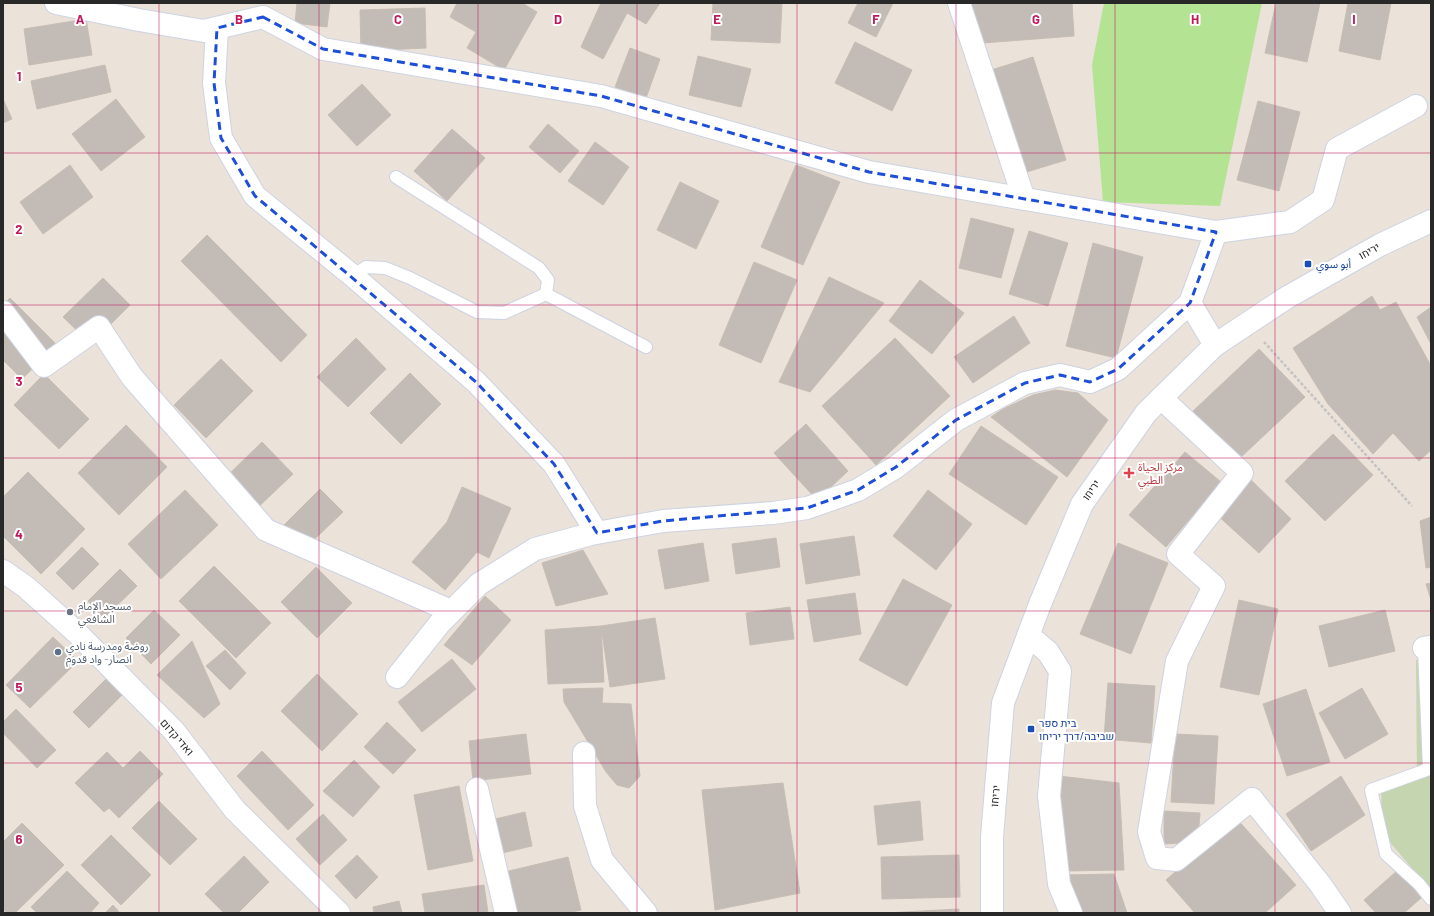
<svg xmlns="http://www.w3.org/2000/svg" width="1434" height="916" viewBox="0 0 1434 916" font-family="Barlow,'Noto Sans Arabic',Heebo,sans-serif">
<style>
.green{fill:#b4e394}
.cemetery{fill:#c5d5b0}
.building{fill:#c3bcb6;stroke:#c6beb3}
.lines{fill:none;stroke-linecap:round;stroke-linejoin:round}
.lane-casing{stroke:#ced3e2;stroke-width:14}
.street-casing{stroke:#ced3e2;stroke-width:24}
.secondary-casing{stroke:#ced3e2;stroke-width:24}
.path{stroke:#c3c3c3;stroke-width:2.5;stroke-dasharray:3 2;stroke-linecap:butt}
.lane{stroke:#fff;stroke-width:12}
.street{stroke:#fff;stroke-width:22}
.secondary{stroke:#fff;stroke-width:22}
.marked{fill:none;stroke:#1d4ed8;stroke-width:3;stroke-dasharray:8 5;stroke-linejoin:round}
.grid{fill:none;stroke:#c2185b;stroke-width:1;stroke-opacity:0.55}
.transit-dot{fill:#1a4fb4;stroke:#fff;stroke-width:1.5}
.health-dot{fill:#e0444e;stroke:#fff;stroke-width:1.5}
.worship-dot{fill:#6b7280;stroke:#fff;stroke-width:1.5}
.service-dot{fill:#5c6f8a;stroke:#fff;stroke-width:1.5}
.labels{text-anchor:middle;stroke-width:4;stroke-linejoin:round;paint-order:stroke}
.street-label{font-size:11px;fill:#282828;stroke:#fff}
.transit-label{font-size:11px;fill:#164399;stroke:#fff;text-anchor:start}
.health-label{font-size:11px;fill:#be3a42;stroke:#fff;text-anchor:start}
.worship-label{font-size:11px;fill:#5b616d;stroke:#fff;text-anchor:start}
.service-label{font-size:11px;fill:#4e5e75;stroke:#fff;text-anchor:start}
.grid-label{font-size:13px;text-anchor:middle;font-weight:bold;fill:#c2185b;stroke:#fff;stroke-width:4;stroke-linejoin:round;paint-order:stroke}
</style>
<rect width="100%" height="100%" fill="#ebe2d9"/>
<path class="green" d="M1104,3h158l-42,203 -117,-4 -11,-137z"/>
<path class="cemetery" d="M1431,657v234l-48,-57 -2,-42 36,-12 -1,-120z"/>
<path class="building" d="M297,3h33l-3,24 -32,-4z
M457,3h65l15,9 -33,58 -37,-22 9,-16 -26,-15z
M601,3h59l-14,21 -19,-11 -24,46 -22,-12z
M713,3h69l-2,40 -69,-3z
M858,3h35l-17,34 -28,-14z
M967,3h105l2,33 -104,8z
M1276,3h44l-13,59 -42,-9z
M1348,3h43l-11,57 -41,-9z
M425,8l1,40 -65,3 -1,-41z
M86,19l6,36 -63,10 -5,-36z
M855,42l57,28 -20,41 -57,-28z
M630,48l30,11 -14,39 -31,-11z
M698,56l53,13 -10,38 -52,-12z
M1033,57l33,103 -46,14 -32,-103z
M105,65l6,27 -74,17 -6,-28z
M362,84l29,31 -34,31 -29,-31z
M3,99l9,20 -9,4z
M116,99l29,38 -44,34 -29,-37z
M1258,101l42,11 -21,79 -42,-11z
M548,124l31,27 -19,22 -31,-26z
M452,129l33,29 -38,43 -33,-30z
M595,142l34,25 -26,38 -35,-24z
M70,165l23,32 -50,37 -23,-32z
M796,165l44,17 -37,83 -42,-18z
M680,182l39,19 -23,48 -39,-19z
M971,218l43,11 -13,49 -42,-10z
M1029,231l39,12 -20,63 -39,-12z
M207,235l100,100 -26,27 -100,-101z
M1093,243l50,14 -27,101 -50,-12z
M754,262l43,18 -36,83 -42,-18z
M829,277l55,26 -74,89 -31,-10z
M103,278l27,27 -39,39 -28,-27z
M920,280l44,33 -32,41 -43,-33z
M1372,296l8,14 16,-8 35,64v84l-12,11 -26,-28 -20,21 -45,-50 -35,-56z
M10,298l47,47 -35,34 -19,-19v-55z
M1431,307v37l-14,-27z
M1014,316l16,27 -57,40 -19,-26z
M356,338l30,31 -38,38 -31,-30z
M895,338l55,58 -74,69 -54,-59z
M1259,349l46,48 -66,62 -47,-47z
M221,359l32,32 -47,47 -32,-33z
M410,373l31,31 -40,40 -31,-31z
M44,374l45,45 -30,30 -45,-44z
M1055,390l23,3 30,27 -41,57 -76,-60 12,-8 30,-14z
M806,424l42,47 -31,29 -43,-47z
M126,425l41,42 -48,48 -41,-42z
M981,426l77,51 -32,48 -77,-51z
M1333,434l40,41 -48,46 -40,-40z
M262,442l31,32 -41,39 -31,-31z
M1185,452l36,30 -55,65 -37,-32z
M28,472l57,57 -44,45 -38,-38v-39z
M1250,479l41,40 -32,34 -43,-39z
M462,487l49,21 -22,50 -12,-6 -32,38 -33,-28 35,-40z
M320,489l23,23 -45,43 -22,-22z
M185,490l33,35 -57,54 -33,-35z
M928,490l44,34 -36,46 -43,-34z
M1431,517v50l-5,1 -6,-47z
M854,536l6,39 -54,9 -6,-40z
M776,538l4,29 -44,7 -4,-30z
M703,543l6,38 -44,8 -7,-39z
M1118,543l50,20 -37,91 -51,-20z
M82,547l17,17 -26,26 -17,-17z
M583,550l25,44 -52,12 -14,-43z
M214,566l57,57 -35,35 -57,-57z
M316,567l36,36 -35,35 -36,-36z
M120,569l17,17 -33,32 -16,-17z
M903,579l49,26 -45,81 -48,-26z
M1431,583v17l-5,-16z
M855,593l6,41 -47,8 -7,-42z
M485,596l26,24 -39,45 -28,-20z
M1239,600l39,9 -19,86 -39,-8z
M790,607l4,32 -44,6 -4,-32z
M154,610l26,25 -29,29 -25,-26z
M1385,610l10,41 -66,16 -10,-41z
M655,618l10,61 -55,8 -9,-61z
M601,626l3,56 -56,2 -3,-54z
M53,637l25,24 -48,47 -24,-23z
M192,641l28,63 -16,14 -47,-43z
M225,650l21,23 -16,17 -24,-24z
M452,659l24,30 -54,43 -24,-30z
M317,674l41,40 -36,37 -41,-40z
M106,679l16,16 -33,33 -16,-16z
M1108,683l47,3 -4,57 -47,-4z
M603,688l-1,15 29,1 9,72 -11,12 -12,-3 -11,-13 -42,-70 -1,-13z
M1362,688l26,46 -43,25 -26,-46z
M1306,689l24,73 -43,14 -24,-72z
M16,709l40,41 -19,18 -34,-35v-11z
M387,722l29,28 -23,24 -29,-27z
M526,734l5,40 -58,7 -4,-40z
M1175,734l43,2 -4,68 -43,-2z
M140,751l23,23 -44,44 -10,-10 -5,4 -29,-29 32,-31 16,16z
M262,751l52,54 -26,25 -51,-54z
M354,760l26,27 -27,30 -30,-26z
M1059,776l60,7 5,87 -59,1z
M1341,776l24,39 -54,36 -25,-37z
M783,783l17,110 -85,17 -13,-120z
M459,786l14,75 -45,9 -14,-75z
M159,801l38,38 -27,26 -38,-37z
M920,801l3,39 -45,5 -4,-39z
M1164,811l36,2 -1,13 -17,17 -18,1z
M525,812l7,34 -47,11 -7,-34z
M323,814l24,26 -27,25 -24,-26z
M1236,818l60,67 -31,28h-70l-29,-33z
M22,823l42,42 -49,48h-8l-4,-4v-67z
M111,835l40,40 -30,30 -40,-40z
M357,855l21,22 -22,22 -21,-23z
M959,855l1,42 -78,2 -1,-42z
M244,856l25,26 -31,31h-14l-19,-19z
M568,857l13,53 -14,3h-62l-9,-39z
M1398,870l23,28 -17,15h-28l-12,-13z
M67,871l32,32 -9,10h-53l-6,-6z
M1114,874l13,39h-46l-18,-38z
M484,885l4,28h-63l-3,-19z
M399,901l3,12h-28l-1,-6z
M113,905l7,8h-15z
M959,909v4h-74z"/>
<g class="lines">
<defs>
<path id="lane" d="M353,276l13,-9 19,1 25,10 67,34 27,1 42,-19 2,-14 -9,-12 -143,-91
M546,294l100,53
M1424,648l5,121 -58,21 15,64 33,30 12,15"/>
<path id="street" d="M56,3l83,17 65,11 59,-14 60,32 278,47 268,76 347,60 -26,71 25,42
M959,3l65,196
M217,28l-3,55 7,55 34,58 98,80 123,106 78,82 43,69
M1216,232l74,-10 33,-22 14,-51 79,-43
M3,312l41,54 55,-39 33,50 134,153 185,81
M1161,398l81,75 -64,81 36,32 -37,75 -28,171 8,26 19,2 76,-61 68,85 20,29
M3,571l23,16 50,45 98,99 61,79 104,103
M1028,635l20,17 12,19 -11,125 10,88 12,29
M1424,648l7,-1
M397,677l43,-54 39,-39 56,-35 56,-15 72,-13 110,-8 34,-5 51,-18 38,-23 60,-47 69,-37 35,-8 30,7 28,-13 72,-66
M584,753l1,53 17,54 44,53
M477,789l29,124"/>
<path id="secondary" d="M992,913v-76l11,-134 37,-99 42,-100 64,-91 69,-68 71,-47 94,-53 51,-24"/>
</defs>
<use href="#lane" class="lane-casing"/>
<use href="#street" class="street-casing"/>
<use href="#secondary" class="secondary-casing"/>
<path class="path" d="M1264,342l148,164"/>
<use href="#lane" class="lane"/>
<use href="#street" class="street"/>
<use href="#secondary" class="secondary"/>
</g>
<path class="marked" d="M263,17l60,32 278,47 268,76 347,60 -26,71 -72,66 -28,13 -30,-7 -35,8 -69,37 -60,47 -38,23 -51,18 -144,13 -66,12 -43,-69 -78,-82 -221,-186 -34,-58 -7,-55 3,-55z"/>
<path class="grid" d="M159,3v910M319,3v910M478,3v910M637,3v910M797,3v910M956,3v910M1115,3v910M1275,3v910M3,153h1428M3,305h1428M3,458h1428M3,611h1428M3,763h1428"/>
<g class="transit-dot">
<rect x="1304" y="260" width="8" height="8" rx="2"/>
<rect x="1027" y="725" width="8" height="8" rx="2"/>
</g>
<path class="health-dot" d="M1127 467h4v4h4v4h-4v4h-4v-4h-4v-4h4z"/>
<circle class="worship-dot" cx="70" cy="612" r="4"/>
<circle class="service-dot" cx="58" cy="652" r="4"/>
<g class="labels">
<g class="street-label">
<text transform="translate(1369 251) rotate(-29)" y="4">יריחו</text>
<text transform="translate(1091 490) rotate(-55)" y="4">יריחו</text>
<text transform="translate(177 737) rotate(49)" y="4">ואדי קדום</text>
<text transform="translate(995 796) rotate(-85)" y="4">יריחו</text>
</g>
<g class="transit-label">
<text x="1316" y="268">أبو سوي</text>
<text x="1039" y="727">בית ספר<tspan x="1039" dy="13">שביבה/דרך יריחו</tspan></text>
</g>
<g class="health-label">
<text x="1138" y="471">مركز الحياة<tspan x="1138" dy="13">الطبي</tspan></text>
</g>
<g class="worship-label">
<text x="78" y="610">مسجد الإمام<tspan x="78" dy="13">الشافعي</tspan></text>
</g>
<g class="service-label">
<text x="66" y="650">روضة ومدرسة نادي<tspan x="66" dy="13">انصار- واد قدوم</tspan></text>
</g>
</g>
<g class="grid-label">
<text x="80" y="24">A</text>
<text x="239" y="24">B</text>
<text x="398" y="24">C</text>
<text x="558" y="24">D</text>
<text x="717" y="24">E</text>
<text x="876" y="24">F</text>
<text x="1036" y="24">G</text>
<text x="1195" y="24">H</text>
<text x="1354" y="24">I</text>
<text x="19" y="81">1</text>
<text x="19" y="234">2</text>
<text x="19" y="386">3</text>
<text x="19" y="539">4</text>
<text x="19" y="692">5</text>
<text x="19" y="844">6</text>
</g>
<rect width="1434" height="916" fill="none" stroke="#282828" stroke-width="8"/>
</svg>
